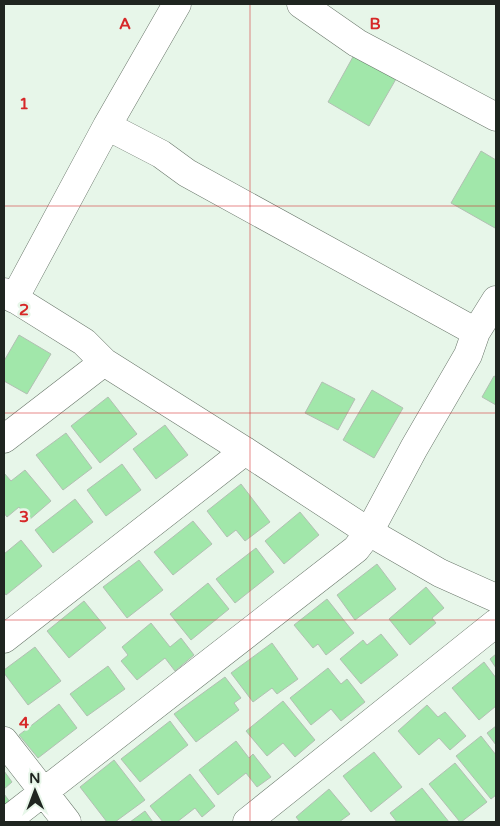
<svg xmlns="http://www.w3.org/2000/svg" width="500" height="826" viewBox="0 0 500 826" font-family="'Varela Round',sans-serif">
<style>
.building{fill:#a1e7aa;stroke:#b2c0b3}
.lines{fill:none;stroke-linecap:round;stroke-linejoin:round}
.street-casing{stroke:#6a776b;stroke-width:29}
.street{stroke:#fff;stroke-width:28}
.grid{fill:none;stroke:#d62828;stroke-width:1;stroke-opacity:0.55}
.grid-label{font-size:16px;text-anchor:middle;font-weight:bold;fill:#d62828;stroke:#e7f6e9;stroke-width:5;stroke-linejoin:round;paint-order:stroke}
</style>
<rect width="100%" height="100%" fill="#e7f6e9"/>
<path class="building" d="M354,55l42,24 -27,47 -41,-24z
M481,151l15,9v65l-1,3 -44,-25z
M19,335l32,19 -24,40 -23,-13v-20z
M494,376l2,1v28l-14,-8z
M322,382l33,17 -17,31 -33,-17z
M372,390l31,18 -29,50 -31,-18z
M108,397l29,37 -37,29 -29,-37z
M165,425l23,30 -32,24 -23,-30z
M66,433l26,35 -29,22 -27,-35z
M122,464l19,26 -35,26 -19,-26z
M25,470l26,31 -22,19 -10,-13 -12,10 -3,-4v-40l7,8z
M241,484l29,38 -25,19 -9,-11 -9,7 -20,-26z
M75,499l18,23 -40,31 -18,-23z
M300,512l19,23 -35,29 -19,-23z
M193,521l19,23 -39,31 -19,-23z
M21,540l21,26 -36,29 -2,-3v-38z
M256,548l18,24 -39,31 -19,-24z
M139,560l24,30 -36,28 -24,-31z
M377,564l19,25 -41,31 -18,-25z
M208,583l21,26 -38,31 -21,-26z
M426,587l18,21 -12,10 4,5 -26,22 -21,-26z
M327,599l27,34 -28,22 -8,-11 -5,4 -19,-23z
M84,601l22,27 -37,30 -22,-27z
M151,623l19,24 11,-9 13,17 -19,16 -10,-13 -28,22 -16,-19 7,-6 -6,-8z
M381,634l17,21 -37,29 -21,-25 23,-19 4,5z
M272,643l26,36 -21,15 -5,-6 -19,14 -22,-29z
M35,647l26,34 -33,24 -24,-32v-3z
M496,654v14l-6,-9z
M484,662l12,16v28l-17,14 -27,-32z
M108,666l17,23 -38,27 -17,-22z
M328,668l13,16 6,-5 18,23 -24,19 -10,-12 -20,16 -21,-27z
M225,677l16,21 -7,5 5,7 -43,32 -22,-28z
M283,701l32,39 -20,17 -12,-14 -16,13 -21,-25z
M59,704l18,24 -39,30 -19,-23z
M427,705l11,12 7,-5 21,24 -16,14 -11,-12 -20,17 -21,-24z
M170,721l18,24 -48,37 -19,-23z
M496,726v19l-9,-12z
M481,736l15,19v40l-5,4 -35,-43z
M236,741l13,17 4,-4 18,23 -14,10 -11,-14 -28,22 -19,-25z
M374,752l28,35 -31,25 -28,-36z
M114,760l31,40 -30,22h-8l-27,-35z
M455,763l32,39 -26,20h-1l-31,-38z
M4,771l8,11 -8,7z
M190,774l25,32 -13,11 -7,-9 -18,14h-14l-13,-16z
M422,788l27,34h-52l-7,-9z
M329,789l21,25 -11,8h-39l-4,-5z
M4,794l6,8 -6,5z
M145,811l8,11h-23z"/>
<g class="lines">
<defs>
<path id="street" d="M301,4l56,39 139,74
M4,292l80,50 20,20 141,89 124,81 71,41 56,25
M14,299l93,-173 70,-122
M476,332l20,-32
M4,439l100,-77
M4,639l241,-188
M4,741l63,81
M5,822l351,-273 13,-17 45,-84 54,-93 8,-23 -289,-159 -26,-19 -54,-28
M247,822l249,-199"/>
</defs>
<use href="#street" class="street-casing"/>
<use href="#street" class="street"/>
</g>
<path class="grid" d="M250,4v818M4,206h492M4,413h492M4,620h492"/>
<g class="grid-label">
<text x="125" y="29">A</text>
<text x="375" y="29">B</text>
<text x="24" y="109">1</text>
<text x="24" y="315">2</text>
<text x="24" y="522">3</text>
<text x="24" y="728">4</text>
</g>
<rect width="500" height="826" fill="none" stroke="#1f2520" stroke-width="10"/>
<g transform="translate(35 791) rotate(359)" stroke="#e7f6e9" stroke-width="4" paint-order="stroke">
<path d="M0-4L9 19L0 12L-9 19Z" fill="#1f2520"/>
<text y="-8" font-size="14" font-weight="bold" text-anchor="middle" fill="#1f2520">N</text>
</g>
</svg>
